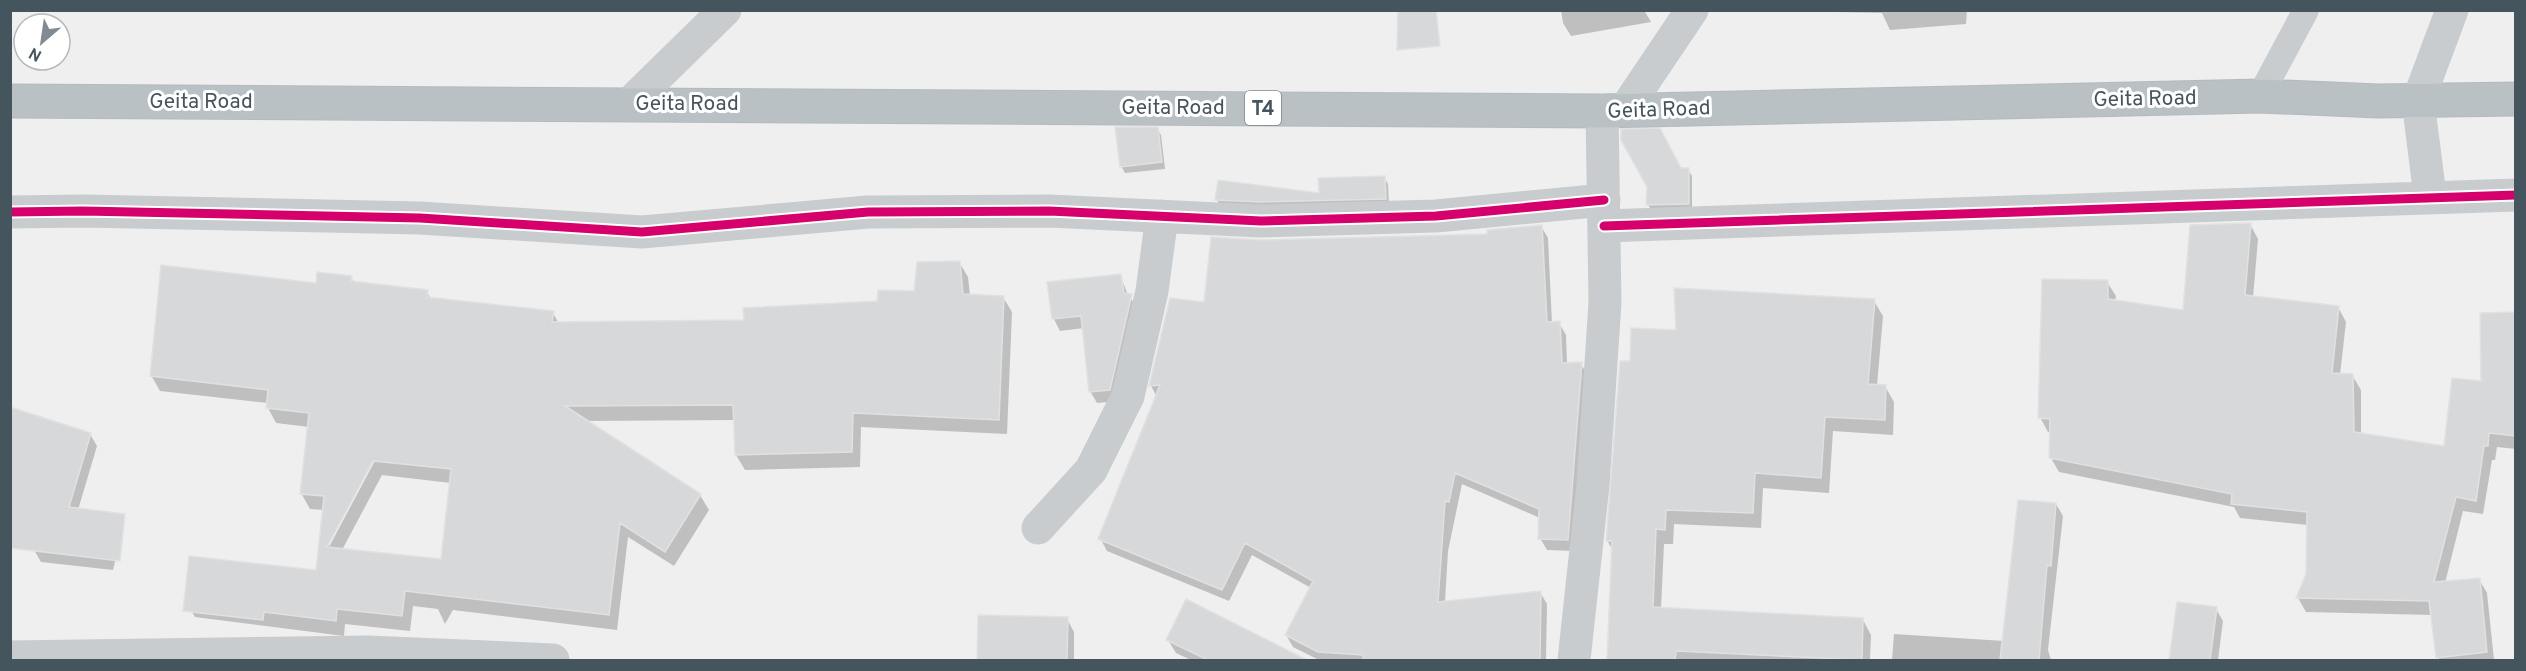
<svg xmlns="http://www.w3.org/2000/svg" width="2526" height="671" viewBox="0 0 2526 671" font-family="Overpass,sans-serif">
<style>
.shadow{fill:#0003;fill-rule:evenodd}
.building{fill:#d7d8d9;stroke:#e1e1e2;stroke-width:1.5;fill-rule:evenodd}
.lines{fill:none;stroke-linecap:round;stroke-linejoin:round}
.highway-casing{stroke:#b4babf;stroke-width:35}
.lane{stroke:#c8ccce;stroke-width:26}
.street{stroke:#c8ccce;stroke-width:33}
.highway{stroke:#bac1c5;stroke-width:33}
.cycleway-casing{stroke:#fff;stroke-width:13}
.cycleway{stroke:#d6006c;stroke-width:9}
.labels{text-anchor:middle;stroke-width:6;stroke-linejoin:round;paint-order:stroke}
.shield{fill:#fff;stroke:#7d888e;stroke-width:1.5}
.shield-label{font-size:20px;font-weight:bold;fill:#45555e}
.street-label{font-size:21px;fill:#45555e;stroke:#fff}
</style>
<rect width="100%" height="100%" fill="#f0efef"/>
<path class="shadow" d="M1561,10h83l7,12 -80,14 -8,-13z
M1740,10h227l-1,14 -76,6 -8,-17z
M1157,128l4,7 4,34 -40,4 -4,-7z
M1680,169h8l4,7v35h-40l-4,-6z
M1384,177l4,7 1,21 -168,2 -4,-7 103,-5z
M2250,224l8,15 -5,59 85,9 8,15 -6,53h12l9,15v44l84,14 37,-65 34,-70v136l-19,-2 -2,13h-3l-9,54 -20,-3 -18,72 34,-4 8,14 7,67h-55l-7,-45 -126,-3 -8,-14 9,-24 1,-49 -68,-7 -6,-11 -175,-35 -8,-14v-26h-3l-8,-15 67,-135 9,14 -1,6 69,10z
M1541,226l7,12 4,85h7l7,12 1,29h14l7,12 -14,175 -27,-1 -7,-12v-20l-78,-34 -14,67 -3,51 95,-10 7,12 -1,56h-227l-26,-13 -7,-12 25,-47 -59,-33 -23,46 -122,-50 -7,-13 57,-141 -6,-11 20,-86 34,4 57,-63 226,-6z
M959,262l9,15 2,18 33,2 9,15 -5,122 -146,-7 -1,40 -115,3 -9,-15 -1,-35 -150,1 115,74 9,15 -35,56 -46,-29 -11,93 -164,-20 -8,14 -7,-15 -25,-3 -3,25 -65,-7 -1,12 -149,-19 -9,-15 132,-30 6,-62 -14,-1 -9,-16 8,-66 -33,-4 -8,-15v-5l-108,-12 -9,-16 166,-90 34,-8 3,6 73,9 4,7 122,14 6,11 187,-2 132,-20 37,-9zM375,453l3,2 -49,92v-6zM382,475l69,8 -9,78 -100,-11z
M1120,275l8,20 10,13 -21,93 -20,2 -7,-12 -6,-63 -24,3 -6,-12 -5,-36z
M1874,301l9,15 -6,70h8l9,16 -1,33 -60,-4 -4,62 -66,-5 -2,40 -87,-4 -1,20h-9l-3,65 202,11 8,15 -1,25h-264l3,-14 4,-95 -6,-11 25,-178 45,-31z
M90,434l7,12 -19,64 40,5 6,11 -11,44 -72,-8 -7,-12z
M2056,504l7,12 -15,134 3,10h-159l2,-26 110,7z
M2216,609l7,12 -5,39h-45l-2,-3z
M980,616l87,3 7,13v28h-95z
M1168,640l91,7 -7,13h-61l-15,-7z"/>
<path class="building" d="M1398,10h38l4,36 -43,4z
M1115,127h43l4,35 -42,5z
M1660,128l21,40h8v36l-43,1 1,-18 -26,-47v-11z
M1385,176l1,23 -125,3 -46,-2 3,-20 101,13 -1,-15z
M2251,223l-6,72 94,11 -7,67 21,1 1,58 90,14 8,-68 29,3 -1,-68 36,-1v124l-27,-3 -1,13h-4l-8,55 -20,-4 -22,85 46,-4 7,74 -51,6 -7,-57 -133,-3 10,-24 1,-62 -76,-8 1,-10 -183,-36 1,-39 -12,-1 4,-139 66,1v19l75,11 7,-85z
M1542,225l5,97 13,-1 2,42 20,-1 -14,178 -30,-1 1,-30 -84,-36 -6,29 -4,-1 -7,101 103,-11 -1,69h-177v-5l-45,-3 -33,-17 28,-54 -68,-38 -23,47 -124,-51 62,-154 -11,1 21,-88 34,4 7,-65 51,3 225,-6v-4z
M960,261l3,33 41,2 -5,124 -146,-7 -1,39 -117,3 -2,-50 -168,1 136,88 -36,58 -45,-29 -11,92 -204,-24 -3,25 -65,-7 -1,12 -72,-9 -1,8 -80,-9 6,-55 127,14 8,-74 -24,-2 9,-81 -43,-5 2,-18 -118,-14 11,-111 155,18 1,-11 35,4 -1,5 77,9 -1,7 127,14 -2,11 192,-2 -1,-12 134,-7 1,-11 36,1 3,-29zM373,461l78,8 -10,90 -114,-12z
M1121,274l3,19 8,1 -22,96 -21,2 -8,-76 -29,3 -5,-37z
M1674,288l201,11 -7,85 18,1 -1,35 -60,-3 -4,61 -66,-5 -2,40 -87,-3 -1,20 -9,-1 -3,78 210,11 -1,42 -186,-9 -1,9h-68l5,-119h-6l14,-180h10l1,-33 45,2z
M10,407l81,26 -22,74 56,7 -5,47 -110,-13z
M2018,500l38,3 -5,63 -4,-1 -8,95h-39z
M1186,599l121,61h-99l-42,-20z
M2177,602l40,5 -7,53h-41z
M978,615l90,2 -1,43h-90z"/>
<g class="lines">
<defs>
<path id="highway" d="M10,101l1592,10 658,-15 118,5 138,-2"/>
</defs>
<use href="#highway" class="highway-casing"/>
<path class="lane" d="M2260,96l46,-86"/>
<path class="street" d="M630,103l95,-93
M1626,108l66,-98
M2430,196l-12,-95 34,-91
M10,212l73,-1 337,7 222,14 226,-20 181,-1 212,10 175,-5 168,-16
M1604,226l912,-31
M1038,528l53,-58 37,-74 24,-105 10,-75
M10,657l359,-5 184,8
M1574,660l19,-175 12,-183 -3,-191"/>
<use href="#highway" class="highway"/>
<defs>
<path id="cycleway" d="M10,212l73,-1 337,7 222,14 226,-20 181,-1 212,10 175,-5 168,-16
M1604,226l912,-31"/>
</defs>
<use href="#cycleway" class="cycleway-casing"/>
<use href="#cycleway" class="cycleway"/>
</g>
<g class="labels">
<rect class="shield" x="1245" y="91" width="36" height="34" rx="4.5"/>
<g class="shield-label">
<text x="1263" y="115">T4</text>
</g>
<g class="street-label">
<text transform="translate(2145 98) rotate(-1)" y="7">Geita Road</text>
<text x="201" y="108">Geita Road</text>
<text x="687" y="110">Geita Road</text>
<text x="1173" y="114">Geita Road</text>
<text transform="translate(1659 109) rotate(-2)" y="7">Geita Road</text>
</g>
</g>
<rect width="2526" height="671" fill="none" stroke="#45555e" stroke-width="24"/>
<g transform="translate(42 42) rotate(209)"><circle r="28" fill="#ffffff" stroke="#b5bbbf" stroke-width="1.5"/>
<path d="M0-4.5L10 22L0 15L-10 22Z" fill="#818b91"/>
<text y="-9" font-size="16" font-weight="bold" text-anchor="middle" fill="#45555e">N</text>
</g>
</svg>
